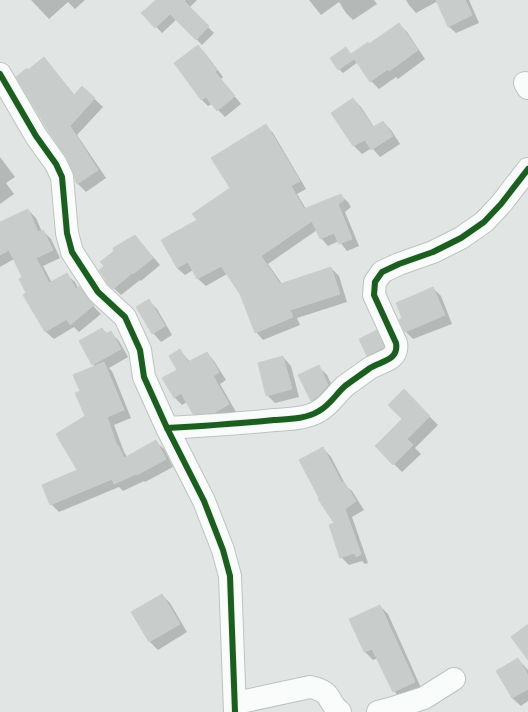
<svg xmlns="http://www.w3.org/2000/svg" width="528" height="712" viewBox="0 0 528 712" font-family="'DM Sans',sans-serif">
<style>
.shadow{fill:#0003}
.building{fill:#c8cdcb;stroke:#cacfcd}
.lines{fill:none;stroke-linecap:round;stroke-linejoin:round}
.minor-casing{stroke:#bec3c1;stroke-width:24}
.minor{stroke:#fafbfb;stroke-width:22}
.cycleway-casing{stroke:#eef6f3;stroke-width:8}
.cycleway{stroke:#1b5e20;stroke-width:6}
</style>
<rect width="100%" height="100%" fill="#e1e6e4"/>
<path class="shadow" d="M31,0h54l-10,9 -7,-7 -19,17z
M157,0h40l-8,8 25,25 -12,12 -25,-26 -15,14 -19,-20z
M309,0h65l3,4 -24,16 -7,-7 -7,-11 -18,13z
M406,0h63l10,23 -23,10 -8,-7 -10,-25 -22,12 -7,-8z
M399,24l8,8 18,27 -27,20 -2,-2 -17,12 -8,-8 -13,-19 -15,11 -4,-4 12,-14 17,-12 1,2z
M198,46l7,7 18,24 -2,2 20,25 -16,13 -13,-13 -4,2 -6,-6z
M44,59l8,8 23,29 8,-8 20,19 -26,28 29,43 -20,14 -8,-8 -10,-26z
M353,99l8,8 13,20 9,-5 8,8 9,14 -20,13 -8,-9 -10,6 -8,-8 -22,-33z
M266,126l7,7 33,56 -9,5 9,15 34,-14 8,7 3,5 -6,5 14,34 -12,5 -8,-10 -11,5 -7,-8 -4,-8 -49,34 14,20 49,-16 8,8 8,26 -50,16 3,7 -37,15 -7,-8 -15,-38 -14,-20 -21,12 -8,-7 -5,-9 -8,5 -8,-7 -15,-27 36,-20 34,-33z
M0,157l15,20 -9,6 8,11 -14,10z
M28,210l8,8 6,14 1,-1 8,8 9,19 -17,8 9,17 15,-8 8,7 3,6 1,-1 8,8 8,13 6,6 -22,18 -5,-5 -20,12 -8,-7 -22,-37 3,-2 -4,-15 -9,-19 -14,8v-42z
M142,244l18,21 -19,16 -1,-1 -19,15 -13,-12 -3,-17 11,-15z
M433,288l8,8 11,28 -39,15 -8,-8z
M149,301l8,8 15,26 -11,7 -8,-9 -15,-26z
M102,329l6,5 3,-1 8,8 9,16 -19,11 3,3 19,47 -17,7 10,27 3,5 29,-15 8,7 9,18 -28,15 -1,-1 -21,10 -4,-4 -60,25 -8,-8 -8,-18 35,-15 9,-54 -6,-26 14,-24 -2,-3z
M376,332l8,8 7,15 -15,8 -8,-8z
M180,350l10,12 17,-9 7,8 12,19 -6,4 16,28 -14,8 -20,1 -8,-8 -7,-11 -5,3 -8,-8z
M283,357l8,9 8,31 -24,6 -8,-8z
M319,367l8,8 9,19 -16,14 -8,-8z
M404,391l34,34 -23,23 6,6 -19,18 -26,-26 27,-27z
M323,448l8,9 15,29 6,5 12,19 -12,7 16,46 -3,1 -3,-3 -13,4 -8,-8z
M162,595l8,8 17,29 -29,18 -8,-8 -18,-30z
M380,606l8,8 34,76 -20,10 -8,-9 -16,-33 -5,2 -8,-8 -14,-33z
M518,659l10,11v31l-7,5 -9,-8 -15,-27z"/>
<path class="building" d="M156,0h29l-1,1 25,25 -13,14 -26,-26 -15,14 -14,-15z
M436,0h29l7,15 -24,12z
M399,23l19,27 -29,21 -1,-2 -18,13 -19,-28 17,-12 1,2z
M198,45l19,25 -2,2 20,24 -18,15 -11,-14 -5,3 -27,-37z
M346,47l8,12 -16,11 -8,-12z
M44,57l30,38 8,-9 13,12 -25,28 28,44 -21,14 -10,-25 -20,-30 -31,-52 11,-9 1,2z
M353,98l20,29 10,-6 10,15 -22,14 -6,-10 -12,6 -22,-33z
M266,124l34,57 -9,5 13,23 37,-15 3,6 -6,4 14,35 -13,5 -5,-11 -14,6 -8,-18 -51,35 19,28 51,-17 9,27 -50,16 3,7 -38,16 -15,-39 -19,-28 -24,13 -9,-17 -11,6 -16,-28 36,-20 -5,-6 38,-26 -19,-30z
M28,209l10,23 5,-2 10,20 -17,8 13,25 18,-10 9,16 3,-3 9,13 6,6 -24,20 -3,-6 -22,13 -22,-37 3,-2 -7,-14 3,-2 -13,-27 -9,5v-33z
M135,235l18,23 -20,16 -1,-1 -19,16 -5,-5 -9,-14 5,-4 -4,-4 14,-11 -1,-3z
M433,287l12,28 -40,17 -6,-12 3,-2 -6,-15z
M149,299l16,27 -13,8 -16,-27z
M102,328l4,6 5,-3 10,18 -29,16 -13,-24z
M377,330l7,17 -17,9 -8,-17z
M180,349l8,13 19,-10 12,20 -6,4 16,28 -15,9 -21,1 -12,-21 -7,5 -12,-20 15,-8 -8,-14z
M283,356l9,33 -26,7 -8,-33z
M104,362l20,48 -17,7 10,29 1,-1 6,13 32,-18 10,19 -29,16 -1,-1 -22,10 -2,-5 -62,26 -8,-20 35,-15 -21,-36 29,-18 -10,-23 5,-2 -7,-16z
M319,365l9,20 -10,11 -7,5 -13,-26z
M404,389l26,27 -23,23 6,6 -20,20 -18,-19 27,-27 -14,-14z
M323,447l19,36 2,-1 12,19 -11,8 16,45 -5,3 -2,-4 -14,5 -11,-33 5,-2 -16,-24 1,-1 -20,-38z
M162,594l18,30 -31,18 -18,-30z
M380,605l35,77 -22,10 -21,-43 -8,3 -15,-33z
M528,624v36l-17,-23z
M518,658l10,17v14l-16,9 -16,-27z"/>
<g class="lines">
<defs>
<path id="minor" d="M0,74l36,62 20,28 6,13 5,56 5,19 26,40 27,25 15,33 4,27 23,51 37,73 19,49 7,26 5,136
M525,83l3,5
M167,428c36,-2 71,-4 107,-8 15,-1 32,-1 45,-9 11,-6 17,-17 26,-25 8,-6 17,-12 25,-18 12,-7 29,-8 26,-25l-22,-48 1,-13 7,-10 17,-8 34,-12 28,-14 23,-16 17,-18 27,-35
M236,703l74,-16c24,5 16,14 30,25
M378,712l12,-3 34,-11 30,-19"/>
</defs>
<use href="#minor" class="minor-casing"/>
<use href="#minor" class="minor"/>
<defs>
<path id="cycleway" d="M0,74l36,62 20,28 6,13 5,56 5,19 26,40 27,25 15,33 4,27 23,51 37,73 19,49 7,26 5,136
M167,428c36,-2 71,-4 107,-8 15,-1 32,-1 45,-9 11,-6 17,-17 26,-25 8,-6 17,-12 25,-18 12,-7 29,-8 26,-25l-22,-48 1,-13 7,-10 17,-8 34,-12 28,-14 23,-16 17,-18 27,-35"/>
</defs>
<use href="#cycleway" class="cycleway-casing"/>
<use href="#cycleway" class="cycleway"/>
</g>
</svg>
